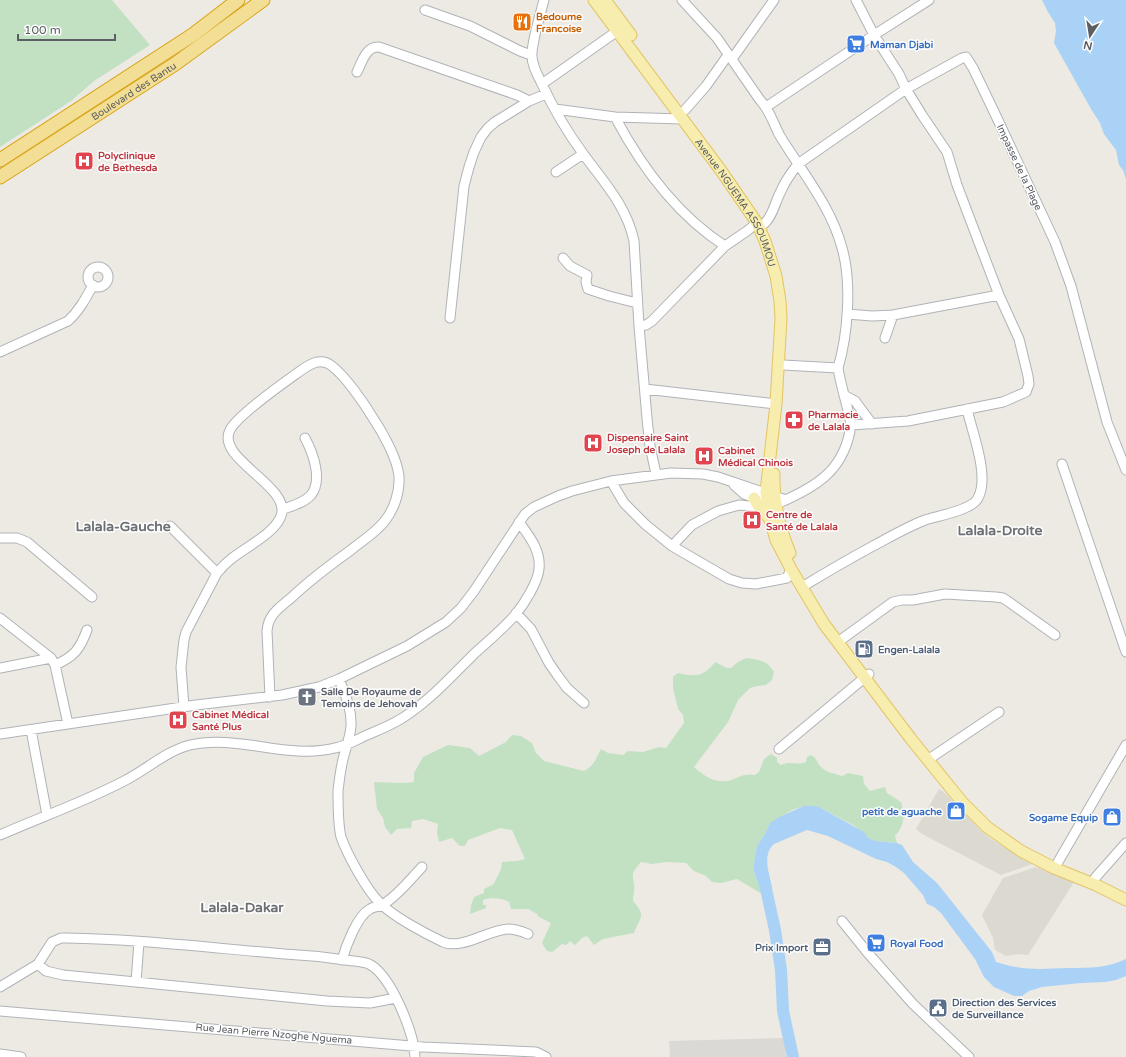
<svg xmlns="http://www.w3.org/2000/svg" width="1126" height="1057" viewBox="0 0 1126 1057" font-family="'Varela Round',sans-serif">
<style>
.industrial{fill:#dbd9d5}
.education{fill:#dcd9d1}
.green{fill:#c2e1c3}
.water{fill:#a9d2f6}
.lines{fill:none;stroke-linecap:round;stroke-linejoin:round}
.river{stroke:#a9d2f6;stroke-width:12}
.minor-casing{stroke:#b0b3b7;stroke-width:11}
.major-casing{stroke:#e3c465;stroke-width:13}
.highway-casing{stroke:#d9a316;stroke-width:15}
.minor{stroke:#fff;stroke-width:9}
.major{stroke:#f7edae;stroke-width:11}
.highway{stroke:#f2de94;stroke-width:13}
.labels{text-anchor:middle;stroke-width:3;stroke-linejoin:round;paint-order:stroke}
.food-label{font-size:10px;font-weight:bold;fill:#c56008;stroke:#fff;text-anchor:start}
.shop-label{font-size:10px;font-weight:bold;fill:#366cbe;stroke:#fff;text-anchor:start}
.street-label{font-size:10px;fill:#5b5e62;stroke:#fff}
.health-label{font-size:10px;font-weight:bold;fill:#be3a42;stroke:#fff;text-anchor:start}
.service-label{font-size:10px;font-weight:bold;fill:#4e5e75;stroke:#fff;text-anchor:start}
.worship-label{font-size:10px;font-weight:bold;fill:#5b616d;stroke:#fff;text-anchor:start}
.district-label{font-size:14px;font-weight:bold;fill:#6c7074;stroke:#fff}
</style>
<rect width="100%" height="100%" fill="#eceae3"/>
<path class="industrial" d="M784,1038l2,19h-116l-1,-16z"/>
<path class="education" d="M939,789l5,3 36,38 11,9 41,25 -31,11 -79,-41 -6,-5z
M1036,867l38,15 -46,73 -9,-1 -13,2 -11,-6 -2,-12 -11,-23 21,-37z"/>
<path class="green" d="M0,0h112l38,45 -56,36 -23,20 -71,46z
M746,658c13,2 21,2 28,14l-2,8 -6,5 -9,1 -7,2 -12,12 -10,22 -34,45c10,9 23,18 37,13 9,-3 14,-7 24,-5l4,-3 5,-13 7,-5 6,4v4l4,3c10,-5 14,1 25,-3l1,-5 4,-2c7,4 5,7 10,12 4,5 15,7 21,9l6,-3 15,3 1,8 6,7 15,-4 2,6 14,9c4,14 4,22 -6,34l2,7 -21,-2 -8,-3 -13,-12 -36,-19 -15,-1 -12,4 -22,13 -5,11 -8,12 -4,23 9,25 -25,-15 -16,4 -9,-1 -6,-6 -12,-5 -8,-8 -21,-1 -13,2 -11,-2c-9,11 -9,10 -7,23 1,5 -1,11 -1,16 14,16 7,15 1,32l-26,5 -5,1 -9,6 -7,-9 -5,2 -7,7 -5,-4 -4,4 -4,-1 -10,8 -5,-1 -5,-8 9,-20 -12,-6 -2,-3 -9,-5h-17l-2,-7c-6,-4 -18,-5 -26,-2v5h3v3l-16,6 1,-9 3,-8 10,-4v-4l10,-5c3,-9 8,-12 8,-22l15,-1 8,-2 -13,-29 -12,-2 -32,12 -3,6h-5l-8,-8 -13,4 -2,-9 1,-9 -15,-5 -11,2 -1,7 -14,1 -6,6 -6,-8 -2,-9 -6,-9 -3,-27c13,0 26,2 40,0v-9l9,-16 25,-12 22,3 9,8 27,-14 6,-7 9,1 11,7 4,10 8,8 40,10c9,-4 13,-14 17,-22l7,4 15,2 5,-4 15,1 16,-5 7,1 18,-25 -1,-8 -5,-6 -5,-21v-11l5,-4c18,4 25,4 37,-11l12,6h4l7,-6z"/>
<path class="water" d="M1042,0h84v179l-3,-9 -4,-5 -3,-15 -12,-16 -4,-11 -9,-14 -37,-66 2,-12 -1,-8 -7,-11z
M804,806h11l4,1 45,25 4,6 8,3 21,2 5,2 11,17 24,21 55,69 4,10c28,9 45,7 73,6 20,0 39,0 57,-9v17l-10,4 -11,2 -24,1 -39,4 -13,4 -7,5h-8l-20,-9 -10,-10 -9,-18 -34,-46 -7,-6 -7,-3 -4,-9 -19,-22 -8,-6 -9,-5 -11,-3 -48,-23 -21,-6 -33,14c-12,11 -5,29 -2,44l-10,6 -9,-25 4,-23 8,-12 5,-11 9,-6z"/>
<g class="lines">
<path class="river" d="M763,875l12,55 6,40 2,41 10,46"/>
<defs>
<path id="minor" d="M544,0c-4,16 -11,37 -12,53 -1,10 5,21 9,29 12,26 26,50 43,73 20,27 43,52 50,86l5,85 8,92 3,28 6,28
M682,0l35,38 43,62c9,9 12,20 18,32 2,5 6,10 9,15 20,31 46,65 55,101 10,34 6,86 -4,120l-55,-3
M425,10l45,16 50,25 11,4
M732,59l42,-59
M357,72c5,-10 9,-26 22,-25l138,48 12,6
M542,84l81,-57
M766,107l108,-72 55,-35
M555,109l60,8 68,2
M685,110l21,-24 22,-31
M615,117c26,49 62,98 110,129
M556,172l27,-18
M764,224c9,-8 11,-22 17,-33 4,-10 10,-18 17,-27l108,-75 56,-31 4,-1 7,11 24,50 58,124 16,44 36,136 19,48
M563,258l7,8 17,9 -1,7 2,7 21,7 28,7
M88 277a10 10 0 1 1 20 0a10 10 0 1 1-20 0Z
M847,314l25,2 21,-1 106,-20
M450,318l14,-132 5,-19 5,-15 7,-15 7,-9 7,-6 34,-21 17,-7
M639,326l7,-1 6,-4 73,-75 22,-15 10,-8
M885,338l8,-23
M0,352l68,-31c11,-10 18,-23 25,-36
M838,368c3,20 10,38 13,57l57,-4 95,-19 23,-10 3,-8 -1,-8 -9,-37 -20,-44 -18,-47 -24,-63 -10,-33 -25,-37 -16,-26 -7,-15 -25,-39 -18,-35
M645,389l131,15
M844,395l11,6 17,23
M1062,464l64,188
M611,481l13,22 22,22 26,21 57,33 13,4 14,1 31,-6 4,-9
M734,485l10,9 17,6
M781,502c37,-16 64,-33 70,-77
M283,509c9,-3 21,-6 28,-14 12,-15 2,-42 -6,-57
M170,526l47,47
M0,538h17l10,4 65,55
M672,546l20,-21 26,-14 21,-6 20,2
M802,587c23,-14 47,-28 71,-41 17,-9 34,-19 52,-26 12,-4 48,-10 53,-22 12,-22 -6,-66 -11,-89
M516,613l15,16 18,34 9,13 9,12 17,15
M0,618l51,40 4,7 13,59
M842,639l51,-37 9,-2h11l32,-6 51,3 7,1 6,4 46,33
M55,665c19,-8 25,-16 32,-35
M0,668l51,-10
M339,679c6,15 13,30 12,47 -1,13 -7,26 -9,38 -2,9 -3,19 -4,27 0,13 0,34 3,46 6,17 25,52 38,65 13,14 47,32 64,40 19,8 45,-12 65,-13 7,0 13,2 20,5
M184,707l-3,-40 3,-27 2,-8 31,-59c5,-6 9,-10 14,-14 15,-12 44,-26 50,-43 11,-30 -66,-57 -51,-86 7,-14 52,-46 66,-56 11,-8 23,-18 36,-8 14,11 32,37 41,52 10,15 24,40 26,58 1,16 -5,34 -15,46 -9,11 -22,19 -33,28 -21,15 -41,30 -60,48 -12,10 -23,17 -24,33l3,66
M31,730l16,85
M0,734l196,-29 86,-10 37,-8 20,-8 68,-33 39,-24 15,-14 13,-17 51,-77 9,-7 24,-11 14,-5 39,-10 60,-8 32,1 15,3 68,23
M779,749l90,-75
M932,757l67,-45
M0,835c41,-18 84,-33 124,-54 22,-11 42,-30 66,-36 48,-11 97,15 145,3 11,-2 21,-8 32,-13 12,-5 25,-10 37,-18 26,-17 47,-40 69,-62 14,-13 30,-26 43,-41 8,-10 22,-32 23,-45 2,-19 -10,-33 -20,-47
M1058,862l68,-117
M1095,878l31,-35
M842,921l25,31 46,52 56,53
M139,942l-3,40 191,19 43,2 26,-5
M342,960c4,-14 15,-44 28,-51 4,-3 10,-2 14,-5 14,-9 26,-24 38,-37
M38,964l8,7 17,4 73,7
M0,987l38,-23 14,-22 9,-4h5c73,1 146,10 219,16 20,1 40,3 60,6 7,1 17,1 24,4 22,11 45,69 46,93
M0,1011l423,36 113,5 10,5
M0,1054l21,3"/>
<g id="major">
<path id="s1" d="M594,0l128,172 35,51 8,18 11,35 4,25 1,17 -5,86 -10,88 4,27 6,21 15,29 33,55 87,115 51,63 25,25 34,24 33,17 42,17 30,15"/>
<path d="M605,0l26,35"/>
<path d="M774,474c-1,26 6,55 16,79"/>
<path d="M754,498l5,9 10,11"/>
</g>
<g id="highway">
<path d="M0,160l194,-126 44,-34"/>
<path id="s2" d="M0,177l175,-113 88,-64"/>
</g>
</defs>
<use href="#minor" class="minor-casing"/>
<use href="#major" class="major-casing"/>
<use href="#highway" class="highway-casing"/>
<use href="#minor" class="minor"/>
<use href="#major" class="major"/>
<use href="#highway" class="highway"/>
</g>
<defs>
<symbol id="restaurant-square" viewBox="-11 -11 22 22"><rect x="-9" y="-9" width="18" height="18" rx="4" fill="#e8710a" stroke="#fff"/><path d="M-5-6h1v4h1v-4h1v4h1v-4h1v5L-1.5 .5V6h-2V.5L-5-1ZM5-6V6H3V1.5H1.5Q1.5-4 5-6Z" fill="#fff"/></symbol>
<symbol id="supermarket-square" viewBox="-11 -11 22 22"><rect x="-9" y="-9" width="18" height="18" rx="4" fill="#3f7fe0" stroke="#fff"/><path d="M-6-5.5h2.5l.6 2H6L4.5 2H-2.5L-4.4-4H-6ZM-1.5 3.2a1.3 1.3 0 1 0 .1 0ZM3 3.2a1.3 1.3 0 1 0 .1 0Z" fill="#fff"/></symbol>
<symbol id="hospital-square" viewBox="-11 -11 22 22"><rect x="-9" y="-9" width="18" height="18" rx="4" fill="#e0444e" stroke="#fff"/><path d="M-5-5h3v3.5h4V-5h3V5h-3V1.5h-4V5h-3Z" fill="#fff"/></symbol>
<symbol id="pharmacy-square" viewBox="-11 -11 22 22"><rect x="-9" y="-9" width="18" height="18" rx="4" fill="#e0444e" stroke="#fff"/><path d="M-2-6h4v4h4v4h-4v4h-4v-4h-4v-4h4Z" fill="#fff"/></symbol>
<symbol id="fuel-square" viewBox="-11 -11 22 22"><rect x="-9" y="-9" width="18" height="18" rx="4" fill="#5c6f8a" stroke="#fff"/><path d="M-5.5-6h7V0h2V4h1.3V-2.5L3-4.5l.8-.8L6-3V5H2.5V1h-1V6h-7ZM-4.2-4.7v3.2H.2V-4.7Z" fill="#fff"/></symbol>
<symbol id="church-square" viewBox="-11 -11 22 22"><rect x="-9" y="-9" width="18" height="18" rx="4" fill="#6b7280" stroke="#fff"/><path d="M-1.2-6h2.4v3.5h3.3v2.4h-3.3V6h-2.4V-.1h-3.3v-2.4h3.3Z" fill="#fff"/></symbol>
<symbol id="shop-square" viewBox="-11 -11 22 22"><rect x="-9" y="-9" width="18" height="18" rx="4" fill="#3f7fe0" stroke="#fff"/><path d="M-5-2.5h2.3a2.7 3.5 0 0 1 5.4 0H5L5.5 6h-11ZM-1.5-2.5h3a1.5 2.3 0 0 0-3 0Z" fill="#fff"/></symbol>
<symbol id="office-square" viewBox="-11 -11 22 22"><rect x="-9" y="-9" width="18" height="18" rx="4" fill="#5c6f8a" stroke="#fff"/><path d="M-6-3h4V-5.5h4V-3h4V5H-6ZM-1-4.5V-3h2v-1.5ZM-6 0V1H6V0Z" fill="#fff"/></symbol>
<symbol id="civic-square" viewBox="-11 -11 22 22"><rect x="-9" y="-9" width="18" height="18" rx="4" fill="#5c6f8a" stroke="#fff"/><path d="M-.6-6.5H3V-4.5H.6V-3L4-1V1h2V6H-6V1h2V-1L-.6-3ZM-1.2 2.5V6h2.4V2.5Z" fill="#fff"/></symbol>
</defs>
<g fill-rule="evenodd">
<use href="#restaurant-square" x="511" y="11" width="22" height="22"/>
<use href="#supermarket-square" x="845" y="33" width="22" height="22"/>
<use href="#hospital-square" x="73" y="150" width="22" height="22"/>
<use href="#pharmacy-square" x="783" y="409" width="22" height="22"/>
<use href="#hospital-square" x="582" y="432" width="22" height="22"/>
<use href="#hospital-square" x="693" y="445" width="22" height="22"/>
<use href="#hospital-square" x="741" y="509" width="22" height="22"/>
<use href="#fuel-square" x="853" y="638" width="22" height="22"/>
<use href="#church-square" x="296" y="686" width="22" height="22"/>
<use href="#hospital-square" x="167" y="709" width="22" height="22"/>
<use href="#shop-square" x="945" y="800" width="22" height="22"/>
<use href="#shop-square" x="1101" y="806" width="22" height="22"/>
<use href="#supermarket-square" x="865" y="932" width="22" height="22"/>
<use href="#office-square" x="811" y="936" width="22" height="22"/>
<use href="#civic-square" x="927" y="997" width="22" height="22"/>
</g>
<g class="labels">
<g class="food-label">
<text x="536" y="20">Bedoume<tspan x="536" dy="12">Francoise</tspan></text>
</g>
<g class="shop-label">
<text x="870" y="48">Maman Djabi</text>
<text x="942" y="815" text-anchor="end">petit de aguache</text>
<text x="1098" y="821" text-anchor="end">Sogame Equip</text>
<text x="890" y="947">Royal Food</text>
</g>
<g class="street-label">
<text dy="4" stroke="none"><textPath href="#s2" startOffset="159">Boulevard des Bantu</textPath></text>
<text transform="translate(1020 167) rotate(65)" y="4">Impasse de la Plage</text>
<text dy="4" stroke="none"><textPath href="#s1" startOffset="248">Avenue NGUEMA ASSOUMOU</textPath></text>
<text transform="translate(274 1033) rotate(5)" y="4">Rue Jean Pierre Nzoghe Nguema</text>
</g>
<g class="health-label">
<text x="98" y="159">Polyclinique<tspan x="98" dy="12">de Bethesda</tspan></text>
<text x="808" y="418">Pharmacie<tspan x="808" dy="12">de Lalala</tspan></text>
<text x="607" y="441">Dispensaire Saint<tspan x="607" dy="12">Joseph de Lalala</tspan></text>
<text x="718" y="454">Cabinet<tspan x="718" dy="12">Médical Chinois</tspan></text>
<text x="766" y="518">Centre de<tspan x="766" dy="12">Santé de Lalala</tspan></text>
<text x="192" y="718">Cabinet Médical<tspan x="192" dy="12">Santé Plus</tspan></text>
</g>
<g class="service-label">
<text x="878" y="653">Engen-Lalala</text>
<text x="808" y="951" text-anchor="end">Prix Import</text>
<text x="952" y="1006">Direction des Services<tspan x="952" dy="12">de Surveillance</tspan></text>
</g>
<g class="worship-label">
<text x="321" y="695">Salle De Royaume de<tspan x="321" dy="12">Temoins de Jehovah</tspan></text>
</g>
<g class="district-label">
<text x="123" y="531">Lalala-Gauche</text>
<text x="1000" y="535">Lalala-Droite</text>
<text x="242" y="912">Lalala-Dakar</text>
</g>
</g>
<g transform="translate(1090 36) rotate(192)" stroke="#ffffff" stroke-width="3" paint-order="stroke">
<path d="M0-3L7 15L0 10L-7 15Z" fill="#5b5e62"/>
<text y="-6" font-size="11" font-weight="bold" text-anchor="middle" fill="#5b5e62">N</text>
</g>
<path d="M18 34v6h97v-6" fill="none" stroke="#5b5e62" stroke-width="2"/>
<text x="24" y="34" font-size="12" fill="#5b5e62" stroke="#ffffff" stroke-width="3" paint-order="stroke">100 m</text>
</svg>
